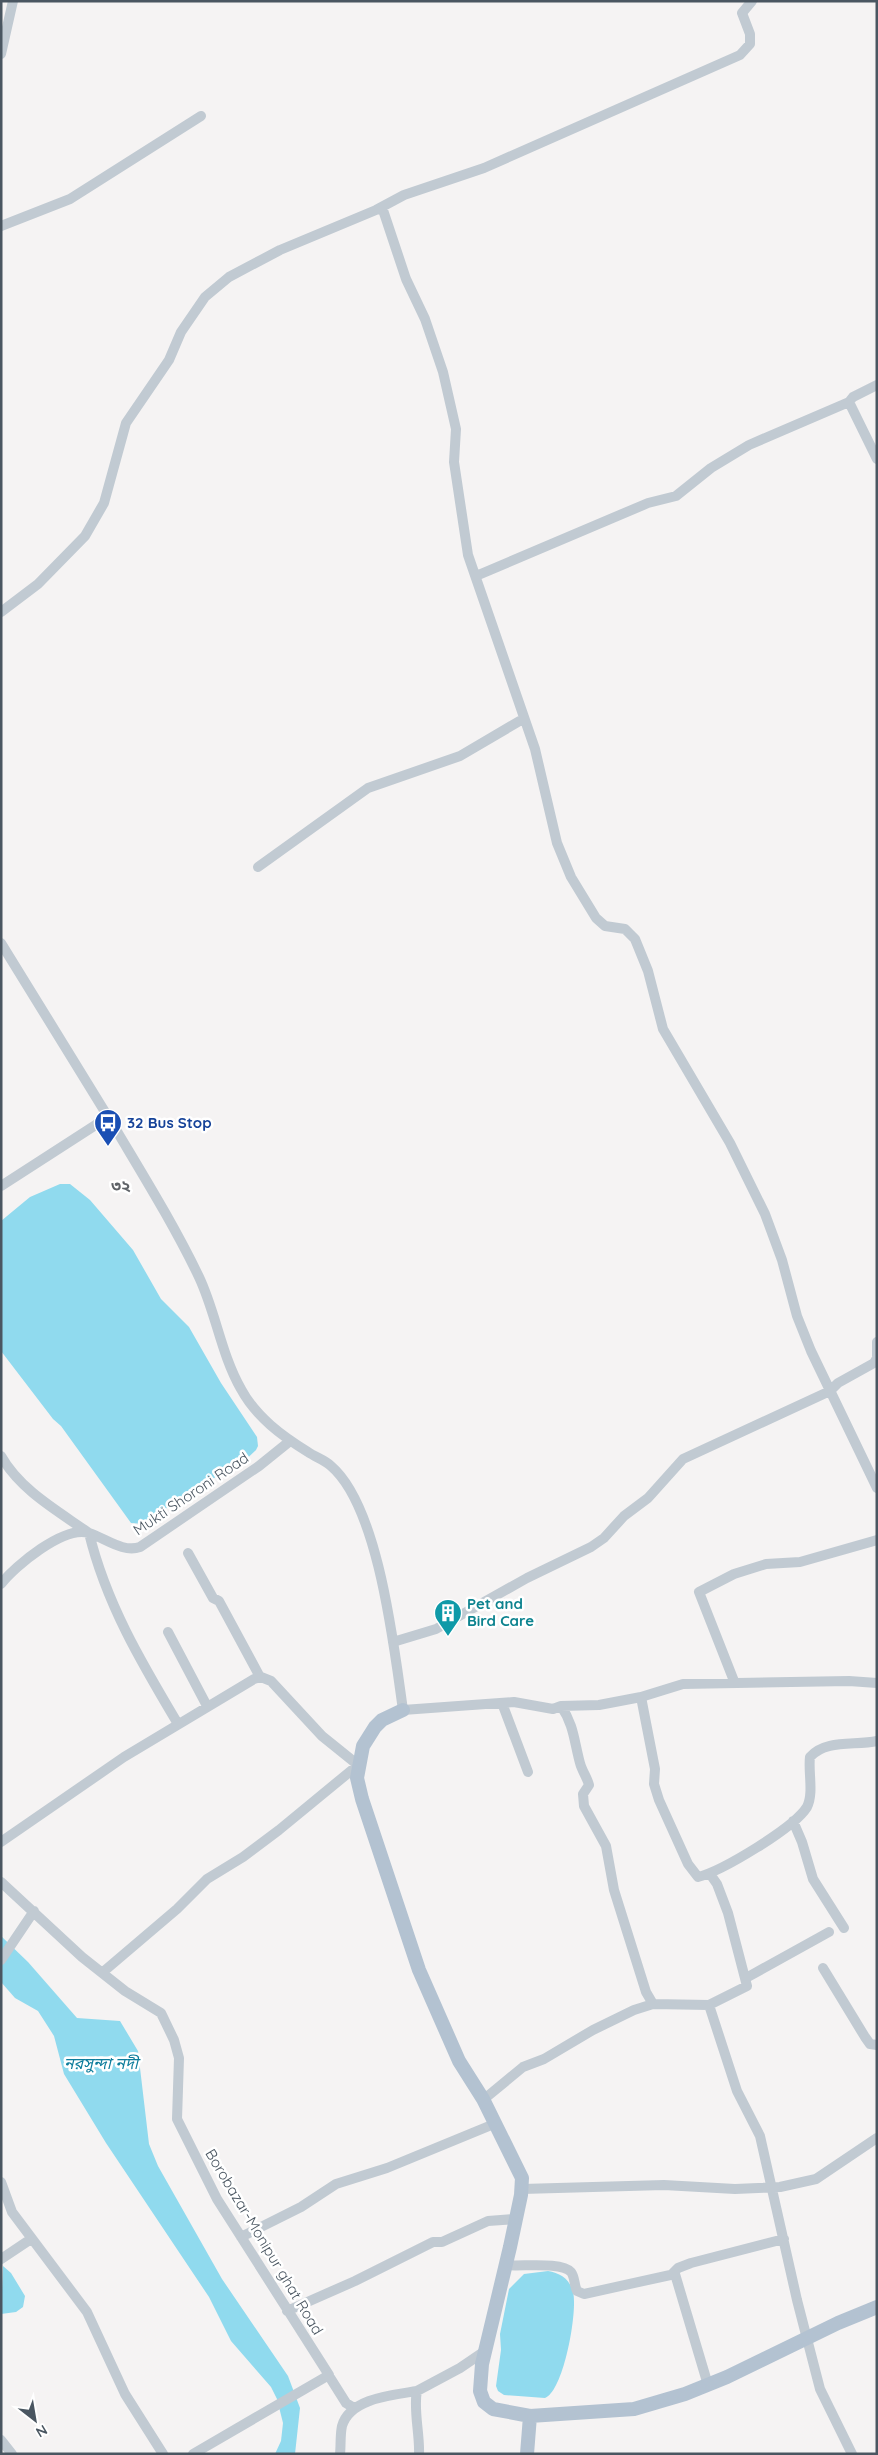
<svg xmlns="http://www.w3.org/2000/svg" width="878" height="2455" viewBox="0 0 878 2455" font-family="Quicksand,'Noto Sans Bengali',sans-serif">
<style>
.water{fill:#90daee}
.lines{fill:none;stroke-linecap:round;stroke-linejoin:round}
.minor{stroke:#c1cad2;stroke-width:10}
.major{stroke:#b3c2d1;stroke-width:14}
.labels{text-anchor:middle;stroke-width:5;stroke-linejoin:round;paint-order:stroke}
.transit-label{font-size:15px;font-weight:bold;fill:#164399;stroke:#fff;text-anchor:start}
.street-label{font-size:15px;fill:#4a5661;stroke:#fff}
.culture-label{font-size:15px;font-weight:bold;fill:#0d838f;stroke:#fff;text-anchor:start}
.neighbourhood-label{font-size:16px;font-weight:bold;fill:#5f6368;stroke:#fff}
.water-label{font-size:16px;font-style:italic;fill:#0c7c9b;stroke:#fff}
</style>
<rect width="100%" height="100%" fill="#f5f3f3"/>
<path class="water" d="M60,1184h10l20,16 43,50 28,49 28,28 32,56 36,54 1,9 -2,4 -18,17 -39,18 -55,39 -13,-1 -70,-97 -8,-7 -52,-68v-130l29,-24z
M1,1936l27,26 49,56 43,3 18,30 11,93 9,22 64,113 66,97 12,32 -5,46h-20l6,-13 2,-18 -6,-24 -6,-12 -40,-46 -22,-44 -103,-154 -42,-69 -10,-38 -16,-25 -23,-13 -14,-16z
M3,2266l8,7 14,23 -2,11 -7,5 -15,2z
M548,2271c12,2 22,8 25,21 5,18 -9,99 -28,106l-41,-3 -6,-4 -2,-5 5,-36 -1,-16 9,-45 15,-15z"/>
<g class="lines">
<path class="minor" d="M1,54l12,-53
M382,207l24,72 19,40 18,53 13,57 -2,33 14,93 67,194 22,94 14,34 25,41 9,8 20,3 10,10 13,32 15,58 67,114 35,71 17,46 15,56 14,35 66,137
M1,226l69,-27 131,-83
M849,402l4,-5 24,-12
M476,576l172,-73 28,-7 35,-28 38,-23 100,-43 28,57
M1,612l37,-28 47,-48 19,-33 22,-80 43,-63 12,-28 24,-35 24,-20 51,-27 96,-40 28,-15 80,-27 256,-113 10,-11v-10l-8,-21 10,-12
M258,867l110,-79 92,-32 63,-37
M1,943c39,64 78,127 117,190 28,47 57,94 81,144 17,36 22,77 42,112 15,28 41,47 67,63 7,5 17,8 23,14 48,41 63,182 72,244l111,-8 39,7 8,-3 38,-1 42,-8 42,-13 166,-3 28,2
M1,1186l107,-69
M877,1342v14
M1,1456c19,34 57,55 88,77 17,70 52,129 89,191
M188,1553l25,45 6,3 41,76
M1,1584c14,-18 63,-59 88,-51 16,5 34,20 51,14l119,-81 31,-25
M168,1632l39,74
M393,1642l43,-13 91,-51 64,-31 13,-9 20,-22 24,-18 35,-39 147,-68 8,-8 36,-20 3,-5
M734,1681l-35,-89 35,-18 32,-10 34,-2 77,-22
M641,1697l14,72 -1,15 5,16 29,64 10,13c24,-6 96,-49 109,-70 7,-14 1,-35 3,-50 16,-18 45,-11 67,-16
M502,1703l26,69
M561,1706c13,19 13,35 19,57 2,8 7,14 9,22l-6,9 1,12 22,40 8,44 32,102 7,12
M793,1821l9,21 11,37 31,49
M1,1842l123,-85 130,-78 7,-2 10,4 51,55 36,29 -79,65 -36,27 -36,22 -30,30 -74,63
M1,1882l81,75 43,34 36,22 13,27 5,18 -2,61 40,80 112,176 -136,79
M1,1960l33,-49
M823,1968l42,69 5,7 7,1
M746,1978l83,-46
M709,2005l28,86 23,45 37,164 23,89 32,65
M483,2100l40,-33 21,-8 49,-29 41,-20 19,-6 56,1 38,-19 -19,-73 -11,-29 -7,-10
M1,2182l11,30 75,100 38,82 38,60
M522,2189l142,-4 71,4 45,-2 36,-8 61,-41
M241,2237l60,-30 35,-23 51,-16 107,-44
M1,2259l30,-20
M505,2265c15,2 56,-4 66,7 4,5 3,13 6,19l7,3 91,-20 33,111
M673,2273l5,-5 13,-5 93,-24
M287,2311l68,-30 78,-39h9l46,-21 27,-2
M329,2376l17,27 8,5
M1,2440l11,14
M340,2454c1,-9 0,-19 2,-28 8,-28 51,-31 75,-35
M419,2454c1,-19 -6,-46 -2,-63l43,-23 25,-17"/>
<path class="major" d="M403,1710l-21,10 -7,7 -12,19 -6,32 5,21 57,171 40,91 24,38 39,79 -1,17 -11,52 -28,117 -2,27 4,11 9,7 37,7 104,-7 51,-15 42,-17 111,-54 39,-16
M527,2454l3,-38"/>
</g>
<defs>
<symbol id="bus-pin" viewBox="-11 -11 22 30"><path d="M0 17L-7.5 6A9.5 9.5 0 1 1 7.5 6Z" fill="#1a4fb4" stroke="#fff"/><path d="M-5-6H5V4H4V6H2V4H-2V6H-4V4H-5ZM-3.5-4V0h7V-4ZM-3.5 1.2v1.5H-2V1.2ZM2 1.2v1.5H3.5V1.2Z" fill="#fff"/></symbol>
<symbol id="building-pin" viewBox="-11 -11 22 30"><path d="M0 17L-7.5 6A9.5 9.5 0 1 1 7.5 6Z" fill="#0f9aa8" stroke="#fff"/><path d="M-4-6H4V6H1V3H-1V6H-4ZM-2.5-4.3h1.7v1.8h-1.7ZM.8-4.3h1.7v1.8H.8ZM-2.5-1h1.7V.8h-1.7ZM.8-1h1.7V.8H.8Z" fill="#fff"/></symbol>
</defs>
<g fill-rule="evenodd">
<use href="#bus-pin" x="92" y="1107" width="32" height="43"/>
<use href="#building-pin" x="432" y="1597" width="32" height="43"/>
</g>
<g class="labels">
<g class="transit-label">
<text x="127" y="1128">32 Bus Stop</text>
</g>
<g class="street-label">
<text transform="translate(191 1494) rotate(-34)" y="5">Mukti Shoroni Road</text>
<text transform="translate(264 2242) rotate(59)" y="5">Borobazar-Monipur ghat Road</text>
</g>
<g class="culture-label">
<text x="467" y="1609">Pet and<tspan x="467" dy="17">Bird Care</tspan></text>
</g>
<g class="neighbourhood-label">
<text x="121" y="1191">৩২</text>
</g>
<g class="water-label">
<text x="101" y="2069">নরসুন্দা নদী</text>
</g>
</g>
<rect width="878" height="2455" fill="none" stroke="#4a5661" stroke-width="5"/>
<g transform="translate(35 2420) rotate(149)" stroke="#ffffff" stroke-width="4" paint-order="stroke">
<path d="M0-4L9 19L0 12L-9 19Z" fill="#4a5661"/>
<text y="-8" font-size="14" font-weight="bold" text-anchor="middle" fill="#4a5661">N</text>
</g>
</svg>
